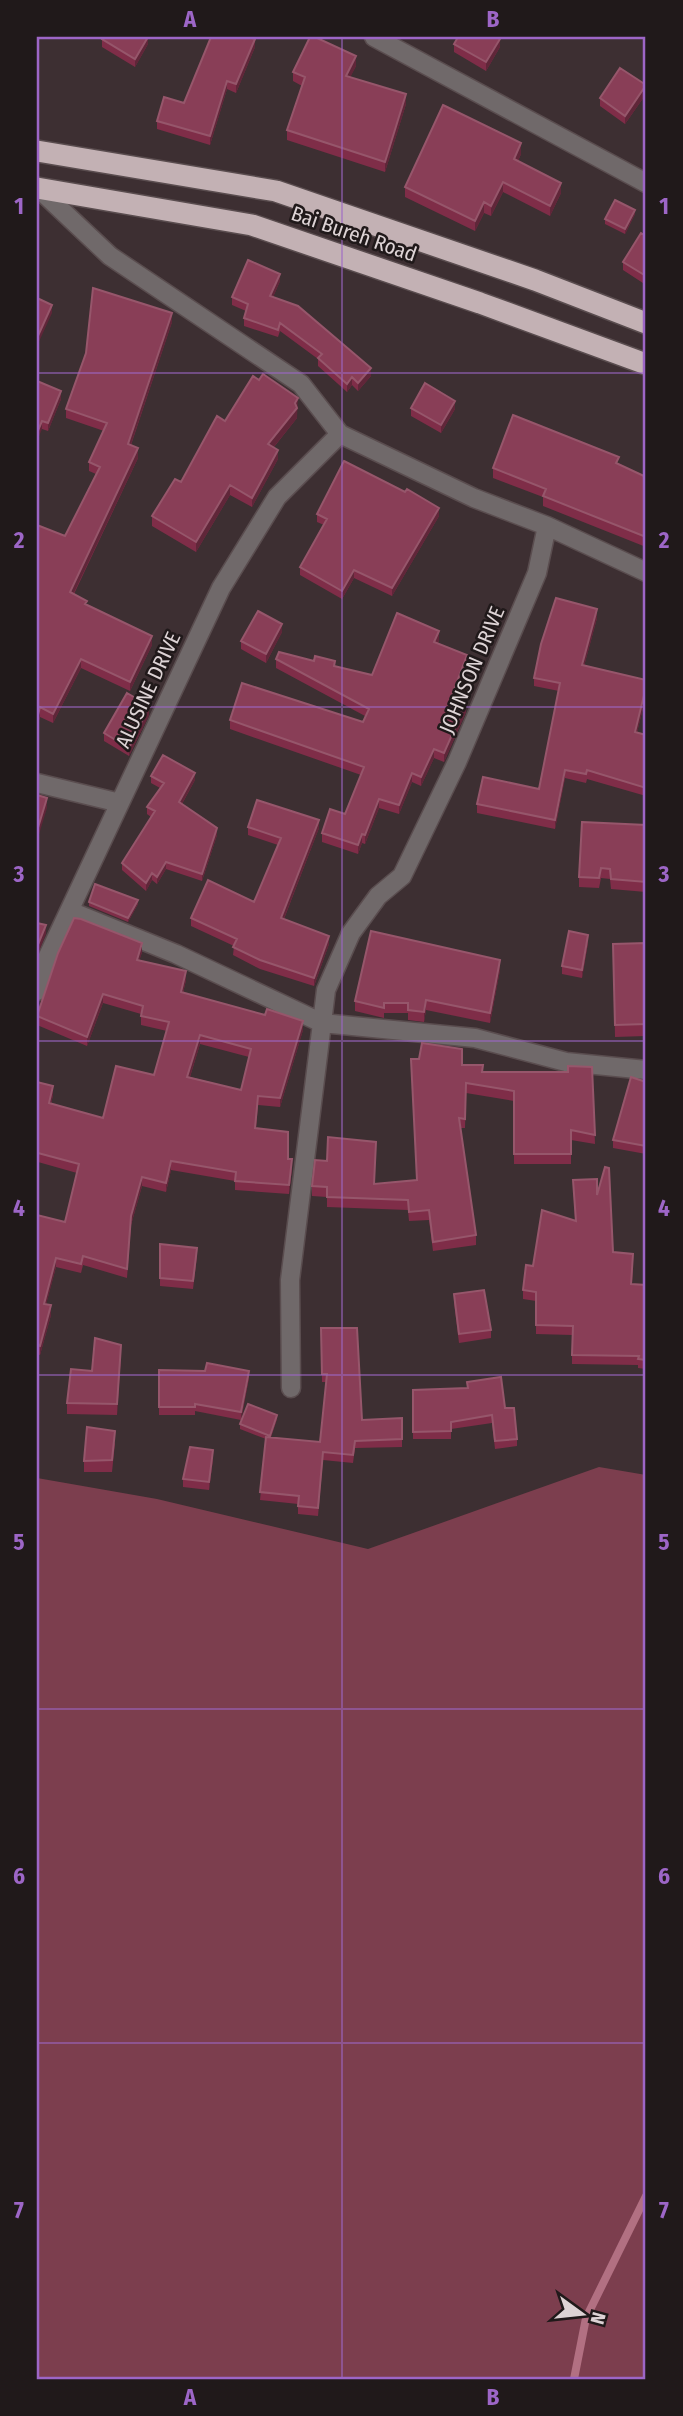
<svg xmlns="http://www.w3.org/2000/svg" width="683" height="2416" viewBox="0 0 683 2416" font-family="'Fira Sans Condensed',sans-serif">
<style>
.green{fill:#7c3e4e}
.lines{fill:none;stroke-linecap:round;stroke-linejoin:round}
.stream{stroke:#b27082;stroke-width:8}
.minor-casing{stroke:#5a4d4f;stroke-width:21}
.highway-casing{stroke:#5a4d4f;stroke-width:24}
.minor{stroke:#70696a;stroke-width:18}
.highway{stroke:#c3b1b4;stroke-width:21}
.wall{fill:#7f2d48;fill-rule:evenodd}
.shaded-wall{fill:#602639}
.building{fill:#893e57;stroke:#96566b;stroke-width:2;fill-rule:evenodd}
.grid{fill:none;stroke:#9d66c7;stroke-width:2;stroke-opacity:0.55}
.labels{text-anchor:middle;stroke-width:5;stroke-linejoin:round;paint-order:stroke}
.street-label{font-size:21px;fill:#ddd3d5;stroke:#20191a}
.neatline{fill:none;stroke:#9d66c7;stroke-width:2.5}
.grid-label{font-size:23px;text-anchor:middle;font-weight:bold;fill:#9d66c7}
</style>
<rect width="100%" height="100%" fill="#3d2f32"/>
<path class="green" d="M599,1467l47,8v904h-609v-901l120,21 211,50z"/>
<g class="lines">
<path class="stream" d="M574,2379l12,-61 60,-122"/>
<defs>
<path id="minor" d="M374,37l272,146
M38,188l72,68 191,128 39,50 134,64 73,28 -10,47 -80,189 -55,114 -24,20 -27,37 -25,57 -4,33 -146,-69 -106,-43
M547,526l99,46
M37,783l83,20
M37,991l10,-33 174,-370 56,-91 63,-63
M291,1388l-1,-108 32,-257 153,15 91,24 80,8"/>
<path id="highway" d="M37,151l239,40 259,89 111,43
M37,188l215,37 228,78 166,61"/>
</defs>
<use href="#minor" class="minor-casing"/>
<use href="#highway" class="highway-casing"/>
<use href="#minor" class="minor"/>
<use href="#highway" class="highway"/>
</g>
<path class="wall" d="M148,37v7l-13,23 -33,-20v-8z
M454,44l46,3 -14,24 -32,-19z
M255,47l-19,46 -9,-4 -17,56 -53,-16v-8l27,-18z
M356,66l-6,11 56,27 -21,68 -98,-32v-10l15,-44 -9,-5v-9z
M646,94l-21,30 -25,-18v-8z
M521,154l-3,7 43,32 -11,23 -47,-24 -12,24 -7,-3 -9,18 -70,-34v-10z
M635,214l-10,20 -20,-10v-5z
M646,236v49l-23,-15v-8z
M280,281l-7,16 98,79 -13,15 -6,-6 -5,7 -29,-26v-7l-38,-28 -2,6 -34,-11v-8l2,-7 -14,-6v-8z
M172,322l-41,123 7,13 -64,136 13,11 65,40 -22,46 -49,-23 -28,55 -13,-6 -3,11 28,-192 31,-62 -7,-3v-9l15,-31 -38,-13v-9z
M37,381l24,18 -13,32 -6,-2z
M298,408l-1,2v8l-23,29 4,12 -26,48 -22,-12 -34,57 -44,-26v-10l29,-34 44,-61z
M411,408l44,1 -14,24 -30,-17z
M619,465l27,12v70l-103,-41v-9l-50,-19v-10z
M317,514l122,2 -47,80 -38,-18 -12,21 -42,-24v-8l24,-42 -7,-3z
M597,618l-13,48 62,14v16l-9,36 9,3v61l-59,-17 -1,4 -21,-5 -10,51 -78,-16v-9l62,-15 20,-98 -25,-5v-8z
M282,632l-16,31 -25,-14v-8z
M439,640l-1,3 29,21 -13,35 12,13 -22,50 -10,-4 -13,28 -9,-4 -13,32 -20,-6 -14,36 -3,-1 -4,11 -36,-12v-9l23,-19 16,-39 -131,-46v-9l133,2 2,-6 -89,-48v-9l59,7 37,9z
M149,715l-20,41 -25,-15v-8z
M151,776l44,4 -13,24 35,31 -15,46 -36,-12 -9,15 -5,-4 -6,11 -24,-21v-7l29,-46 -4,-3v-7l13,-19 -9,-5z
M646,825v67l-35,-3 -1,-10 -9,-1 -2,10 -20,-1v-10z
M248,827l71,1 -35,91 45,25 -15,42 -54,-17 -27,-14 1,-9 -43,-20v-8l63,-16 24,-57 -30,-10z
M89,902l49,2 -10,18 -39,-16z
M588,943l-6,35 -20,-4v-8z
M646,943v93l-31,1 -2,-93z
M142,952l-3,9 47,19 -3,13 120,37 -23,77 -22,-2 -2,23 32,31 4,9 -3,26 -54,-4v-9l-64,-11 -5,22 -24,-6 -11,39 -4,53 -44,-13 -2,8 -25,-6 -10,37 5,11 -11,40 -3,-1v-139l28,7 12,-49 -39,-11 -1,4v-84l16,13 -2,9 52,14 51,-43 13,-44 -26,-6v-11l-38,-11 -16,43 -50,-21v-10zM200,1044l49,13 -8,33 -51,-13z
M500,970l-10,53 -64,-13 -2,12 -16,-2v-7h-24v5l-29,-7v-10z
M462,1065l21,7h85l24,-5 3,77 -24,-4v24h-57v-63l-48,-8 -1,35h-5l16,107v10l-43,6 -4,-31 -20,1 -1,-11 -81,-3v-10l-15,-1v-10l15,-25 49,-9 -2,32 43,-4z
M646,1082v72l-33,-6v-8z
M573,1180l24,15 16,57 20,11 -1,21 14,1v84l-8,-1v-3l-66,-1v-29l-36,-1v-33l-13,-2v-9l10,-24 42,-45z
M160,1244l37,12 -4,33 -33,-3z
M454,1294l37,36v8l-32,5 -5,-41z
M321,1328l41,92 40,-2v29l-47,1 -2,15 -30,-3 -5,56 -20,-2v-10l-38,-4 6,-61 -26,-10v-5l37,-5 -6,18 49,5 6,-60h-4z
M121,1355l-4,60 -50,-1v-11l25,-32z
M159,1370l90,8 -8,42 -46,-9v4h-36z
M467,1382l38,26 12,31v7l-22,3 -3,-26 -41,6v10h-38v-49l54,-2z
M115,1443l-3,29h-28v-11z
M213,1459l-4,31 -26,-3v-8z"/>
<path class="shaded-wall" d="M148,37v7l-13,23v-8z
M255,39v8l-19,46v-9z
M500,39v8l-14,24v-9z
M356,56v10l-10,20v-10z
M227,81v8l-17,56v-9z
M646,85v9l-21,30v-8z
M406,94v10l-21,68v-10z
M521,143v11l-7,15v-10z
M503,182v10l-12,24v-10z
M561,183v10l-11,23v-10z
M484,202v11l-9,18v-10z
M635,210v4l-10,20v-5z
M280,274v7l-10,23v-8z
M52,305v8l-15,33v-8z
M172,313v9l-44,131v-9z
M371,368v8l-13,15v-8z
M352,377v8l-5,7v-8z
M61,391v8l-13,32v-8z
M298,398l-1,20 -29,36v-10z
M455,401v8l-14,24v-8z
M42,421v8l-5,12v-8z
M138,448v10l-68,143v-9z
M278,450v9l-26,48v-9z
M230,485v10l-34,57v-10z
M439,508v8l-47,80v-8z
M354,570v8l-12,21v-8z
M597,609v9l-15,56v-9z
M282,624v8l-16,31v-9z
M439,631v9l-5,11v-9z
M152,636v9l-22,46v-9z
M467,655v9l-16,43v-9z
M81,659v9l-28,55v-9z
M646,687v9l-11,45v-9z
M466,703v9l-22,50v-9z
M149,706v9l-20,41v-8z
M40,707v10l-3,11v-9z
M434,749v9l-13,28v-9z
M565,770v8l-10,51v-9z
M195,773v7l-16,29v-7z
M412,773v9l-13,32v-9z
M47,798v10l-10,33v-10z
M379,799v9l-14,36v-9z
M319,820v8l-38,98v-8z
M217,828v7l-15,46v-7z
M362,834v9l-4,11v-9z
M166,862v7l-9,15v-7z
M152,873v7l-6,11v-8z
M138,900v4l-10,18v-4z
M46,925v9l-9,22v-9z
M588,935v8l-6,35v-8z
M329,936v8l-15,42v-8z
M142,943v9l-5,17v-9z
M500,960v10l-10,53v-10z
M186,971v9l-5,21v-9z
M103,994v9l-16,43v-9z
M426,1000v10l-2,12v-10z
M303,1021v9l-23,77v-9z
M200,1035v9l-13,42v-9z
M53,1086v9l-4,17v-9z
M292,1159v9l-3,26v-9z
M171,1161v9l-5,22v-9z
M142,1177v9l-11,39 -4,53 4,-62z
M56,1258v9l-12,46v-9z
M51,1305v10l-11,40v-9z
M121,1345v10l-4,60v-11z
M249,1371v7l-8,42v-8z
M277,1415v4l-7,21v-4z
M213,1450v9l-4,31v-8z"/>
<path class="building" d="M103,37h45l-13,22 -33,-20z
M211,37h38l6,2 -19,45 -9,-3 -17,55 -53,-15 7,-24 20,6z
M310,37h5l41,19 -10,20 60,18 -21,68 -98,-32 18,-53 -12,-5z
M458,37h38l4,2 -14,23 -32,-18z
M620,68l26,17 -21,31 -25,-18z
M443,105l78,38 -7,16 47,24 -11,23 -47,-24 -12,24 -7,-4 -9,19 -70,-34z
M615,200l20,10 -10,19 -20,-10z
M641,233l5,3v40l-23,-14z
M248,260l32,14 -10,22 28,10 73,62 -13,15 -6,-6 -5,7 -29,-26 4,-4 -42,-31 -2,7 -34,-12 4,-14 -16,-7z
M93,288l79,25 -44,131 10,4 -68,144 17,9 -2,3 67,32 -22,46 -49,-23 -28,55 -13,-7 -3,12v-194l28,11 35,-69 -11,-5 18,-39 -41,-14 20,-56z
M37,298l15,7 -15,33z
M263,374l35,24 -3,5 2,5 -29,36 10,6 -26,48 -22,-13 -34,57 -44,-26 23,-37 6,3 36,-66 8,5 28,-45 6,4z
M37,381l24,10 -13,32 -6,-2 -5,12z
M425,383l30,18 -14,24 -30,-17z
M513,415l106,42 -3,6 30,14v60l-103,-41 3,-7 -53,-21z
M344,461l61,31 2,-3 32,19 -47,80 -38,-18 -12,21 -42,-24 27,-48 -10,-5z
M556,598l41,11 -15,56 64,15v7l-11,45 11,3v53l-59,-18 -1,4 -21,-4 -10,50 -78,-16 6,-27 56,12 21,-106 -26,-5 7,-34z
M258,611l24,13 -16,30 -25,-13z
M397,613l42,18 -5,11 33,13 -16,43 15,5 -22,50 -10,-4 -13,28 -9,-4 -13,32 -20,-6 -14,36 -3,-1 -4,11 -36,-12 8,-24 15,5 19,-47 -134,-47 12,-37 121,39 6,-13 -93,-50 3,-7 35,9 1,-5 20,5 -1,5 38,9z
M127,693l22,13 -20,42 -25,-15z
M163,755l32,18 -16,29 38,26 -15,46 -36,-12 -9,15 -5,-4 -6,10 -24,-20 33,-52 -8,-4 17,-24 -13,-7z
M37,795l10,3 -10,33z
M257,800l62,20 -38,98 48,18 -15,42 -54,-18 -27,-13 4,-8 -46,-21 17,-38 46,22 27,-64 -33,-11z
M582,822l64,3v57l-35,-3 -1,-10 -9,-1 -2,10 -20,-1z
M95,884l43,16 -10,18 -39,-16z
M74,918l7,1 61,24 -5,17 49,11 -5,21 84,23 2,-6 36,12 -23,77 -22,-2 -3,32 33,4v27h4l-3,26 -54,-4 1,-9 -65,-11 -5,22 -24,-6 -11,39 -4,53 -44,-13 -2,8 -25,-6 -12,46 7,1 -11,41 -3,-1v-130l28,7 14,-58 -41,-11 -1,4v-75l16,4 -4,17 54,15 13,-52 38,9 15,-53 -28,-6 2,-10 -40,-12 -16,43 -50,-21 21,-63zM200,1035l51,14 -10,41 -54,-13z
M37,923l9,2 -9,22z
M371,931l129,29 -10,53 -64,-13 -2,12 -16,-2v-7h-24v5l-29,-7z
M569,931l19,4 -6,35 -20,-4z
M646,943v81l-31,1 -2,-81z
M422,1043l40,6v16h21l-1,7h86v-6l24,1 3,68 -24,-5v24h-57v-63l-48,-8 -1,36 -6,-1 17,117 -43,7 -4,-32 -20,2 -1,-12 -81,-3v-10l-15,-1 3,-26 12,1 1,-24 48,5 -2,42 43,-4 -6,-121h8z
M631,1077l15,5v64l-33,-6z
M605,1167l4,1 4,84 20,2 -2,30 15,1v75l-8,-1 1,-3 -67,-1 1,-29 -37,-1v-33l-13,-2 3,-25 7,1 9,-56 34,11 -3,-41 24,-1v16z
M160,1244l37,4 -4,33 -33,-3z
M484,1290l7,40 -32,4 -5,-40z
M321,1328h36l5,92 40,-2v21l-47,2 -2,14 -30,-3 -5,56 -20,-2 1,-10 -39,-4 6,-55 54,5 7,-68h-5z
M95,1338l26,7 -4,59 -50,-1 4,-34 21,2z
M207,1363l42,8 -8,41 -46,-8v3h-36v-37l46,1z
M501,1377l4,31h9l3,31 -22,2 -3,-26 -41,7v9l-38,1v-42l55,-2 -1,-6z
M248,1404l29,11 -7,21 -30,-12z
M87,1427l28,4 -3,29 -28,1z
M190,1447l23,3 -4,32 -26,-3z"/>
<path class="grid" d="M342,37v2342M37,373h609M37,707h609M37,1041h609M37,1375h609M37,1709h609M37,2043h609"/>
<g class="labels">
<g class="street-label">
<text transform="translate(354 234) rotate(19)" y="7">Bai Bureh Road</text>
<text transform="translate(472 670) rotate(-67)" y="7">JOHNSON DRIVE</text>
<text transform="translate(148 690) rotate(-65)" y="7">ALUSINE DRIVE</text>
</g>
</g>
<rect width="683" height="2416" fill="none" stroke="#20191a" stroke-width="77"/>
<g transform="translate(582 2314) rotate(105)" stroke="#20191a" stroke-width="5" paint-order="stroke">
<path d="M0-5L12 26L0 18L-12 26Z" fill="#ddd3d5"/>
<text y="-10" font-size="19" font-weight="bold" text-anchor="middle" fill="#ddd3d5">N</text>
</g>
<rect x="38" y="38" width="606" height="2340" class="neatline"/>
<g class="grid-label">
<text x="190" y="27">A</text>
<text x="493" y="27">B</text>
<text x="19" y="214">1</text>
<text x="664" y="214">1</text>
<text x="19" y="548">2</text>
<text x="664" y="548">2</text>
<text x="19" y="882">3</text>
<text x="664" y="882">3</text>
<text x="19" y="1216">4</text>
<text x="664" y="1216">4</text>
<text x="19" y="1550">5</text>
<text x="664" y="1550">5</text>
<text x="19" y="1884">6</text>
<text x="664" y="1884">6</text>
<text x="19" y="2218">7</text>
<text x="664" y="2218">7</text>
<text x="190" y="2405">A</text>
<text x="493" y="2405">B</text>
</g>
</svg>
